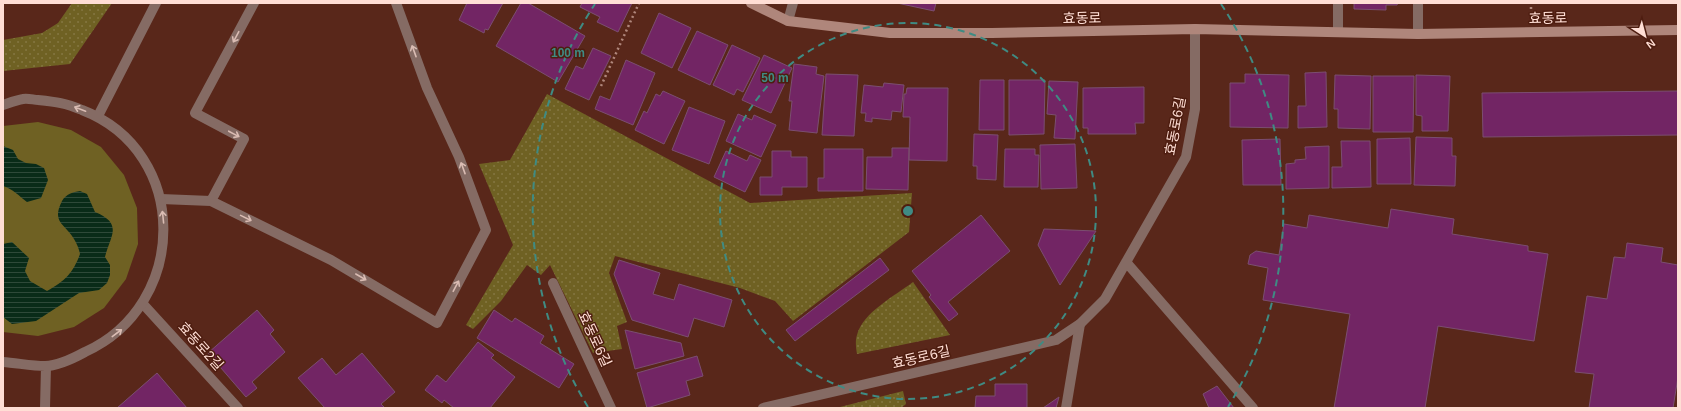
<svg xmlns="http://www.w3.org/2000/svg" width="1681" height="411" viewBox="0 0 1681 411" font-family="Arial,'Noto Sans KR',sans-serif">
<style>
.grass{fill:url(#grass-dots)}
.green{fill:#6f6123}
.water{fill:url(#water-rules)}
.building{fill:#722564;stroke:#7b4e70}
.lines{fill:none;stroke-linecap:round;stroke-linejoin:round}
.path{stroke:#b0877c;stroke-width:2.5;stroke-dasharray:2 3;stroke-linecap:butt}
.service{stroke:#856b64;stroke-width:10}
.minor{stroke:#856b64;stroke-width:10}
.tertiary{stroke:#856b64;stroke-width:10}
.secondary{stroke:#af867b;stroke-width:10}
.oneway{stroke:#dabcb3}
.ring{fill:none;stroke:#3f8b83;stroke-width:2;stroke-dasharray:7 5}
.labels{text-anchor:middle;stroke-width:3;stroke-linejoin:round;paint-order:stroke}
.street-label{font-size:14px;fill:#ffded5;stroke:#4e1d10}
.centre{fill:#3f8b83;stroke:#4e1d10;stroke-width:2}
.ring-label{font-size:12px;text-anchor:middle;font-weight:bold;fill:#3f8b83;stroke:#4e1d10;stroke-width:3;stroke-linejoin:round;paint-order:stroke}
</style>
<defs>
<pattern id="grass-dots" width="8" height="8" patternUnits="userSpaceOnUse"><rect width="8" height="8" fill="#6f6123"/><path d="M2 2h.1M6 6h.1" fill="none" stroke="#857742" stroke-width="1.8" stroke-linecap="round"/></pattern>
<pattern id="water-rules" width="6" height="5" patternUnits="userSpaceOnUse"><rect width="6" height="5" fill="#092b18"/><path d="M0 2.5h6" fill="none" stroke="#2e4939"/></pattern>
</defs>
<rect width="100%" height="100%" fill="#59271a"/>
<path class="grass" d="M72,3h40l-42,61 -67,7v-31l39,-7 16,-10z
M547,94l203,109 162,-10 -3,39 -116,89 -18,-20 -35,-13 -125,-32 -6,17 18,49 -10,4 5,23 -29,4 -43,-88 -9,10 -14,-10 -26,36 -28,28 -7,-4 47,-80 -34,-81 31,-4z
M913,282l37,53 -93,19c-1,-6 -2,-13 0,-19 6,-23 38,-39 56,-53z
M903,391l3,13 -5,4h-65z"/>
<path class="green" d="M38,122l33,8 30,17 23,28 13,33 1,36 -12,35 -22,29 -30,19 -36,9 -35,-4v-206z"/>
<path class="water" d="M3,146l10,4 5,9 8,4 10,1 8,4 4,12 -7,18 -14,4c-8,-6 -14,-13 -24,-16z
M80,191l7,3 8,18c29,12 15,24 10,45l5,8v10l-3,8 -8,7 -20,3 -43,28 -24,3 -9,-7v-73l9,-2 17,16 -4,13 5,10 17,10c18,-10 26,-18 33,-37 -1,-5 -3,-10 -6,-15 -9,-16 -23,-16 -12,-38 4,-7 11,-9 18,-10z"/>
<path class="building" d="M467,3h36l-15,27 -3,-1 -1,4 -25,-13z
M521,3h7l57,33 -27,46 -62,-36z
M582,3h50l-14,29 -21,-10 3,-5 -20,-10z
M897,3h39l-2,8z
M1354,3h44l-1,2h-11v5l-32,-1z
M659,13l32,15 -19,40 -31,-15z
M697,31l31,14 -18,40 -32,-15z
M732,45l28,13 -17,34 -6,-3 -3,6 -21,-10z
M593,48l18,8 -22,44 -24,-11 11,-23 7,3z
M764,55l28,13 -21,45 -29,-13z
M626,60l29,13 -22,52 -38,-16 5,-13 10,4z
M794,64l23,3 -1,7 8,2 -7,57 -28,-3 3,-29h-3z
M1326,72l1,55 -29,1v-22h8l-1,-33z
M826,74l32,1 -4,61 -32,-1z
M1245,74l44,1 -1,53 -58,-1v-44h15z
M1335,75l36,1 -1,53 -32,-1v-19h-4z
M1416,75l34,1 -2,55h-26v-15l-6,-1z
M1373,76h41l-1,56h-40z
M980,80h24v50h-25z
M1009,80h36l-1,54 -35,1z
M1049,81l29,1 -3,57 -21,-1 2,-23 -9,-1z
M884,83l20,2 -3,27 -9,-1 -1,9 -19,-2v4l-7,-1 1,-8h-5l3,-28 19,2z
M1144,87v36h-9l1,11h-48v-6h-5v-40z
M907,88h41l-1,73 -38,-1 1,-43h-7l1,-23h2z
M663,91l22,10 -21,43 -29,-14 9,-19 3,2 9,-19 4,2z
M1678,91v44l-195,2 -1,-44z
M689,107l36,14 -16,43 -37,-14z
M738,114l14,6 2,-5 22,10 -15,32 -35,-16z
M974,134l24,1 -2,45 -19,-1v-13h-4z
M1416,137l36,1v18h4l-1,30 -41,-1z
M1410,138l1,46h-34v-45z
M1280,139l1,46h-38l-1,-45z
M1341,141h29l1,46 -39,1v-21h10z
M1075,144l2,44 -36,1 -1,-44z
M1329,146v42l-43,1v-25l9,-1v-3l11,-1 -1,-12z
M892,148h17l-1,42 -42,-1 1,-32h25z
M824,149h39v42h-45v-13h6z
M1005,149h30v6h4l-1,32h-34z
M726,151l21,10 3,-6 11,5 -16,32 -31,-15z
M772,151h19v6h16v30h-25v8h-22v-18h12z
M1391,209l63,10 -2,15 76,12v5l20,3 -14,87 -96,-15 -13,82h-91l16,-94 -87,-14 5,-32 -20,-4 2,-9 6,-4 23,4 5,-31 23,4 2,-13 79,13z
M981,215l29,36 -62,51 10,12 -9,7 -20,-24 2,-2 -19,-24z
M1044,229l52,2 -36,54 -22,-40z
M1627,243l36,5 -2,14 17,3v112l-5,31h-84l5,-34 -19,-2 12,-76 20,3 7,-42 11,1z
M880,258l9,12 -94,71 -9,-11z
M619,260l41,13 -7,21 21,6 5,-16 53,16 -8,27 -30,-9 -6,19 -56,-17 -18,-46z
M257,310l17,20 -4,4 15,18 -33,30 5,6 -11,9 -38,-44z
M494,310l18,12 3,-4 29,18 -4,7 34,21 -15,24 -82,-50z
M625,330l56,13 3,13 -49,13z
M478,342l16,13 -3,3 24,19 -25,31h-36l-10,-8 -2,3 -17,-13 12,-15 9,7z
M362,353l33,39 -14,12 4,4h-60l-27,-30 24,-20 14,17z
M697,356l6,20 -17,5 4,14 -43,13 -10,-35z
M157,373l30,35h-70z
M995,384h32v24h-52l1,-12h19z
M1217,386l17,22h-25l-6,-14z
M1059,397l-3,11h-13z"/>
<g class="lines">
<path class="path" d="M1531,14v-11
M601,86l38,-83"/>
<path class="service" d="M1338,3v29
M161,199l50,2 120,59 106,63 49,-93 -27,-73 -32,-69 -31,-85
M211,201l33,-62 -49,-26 59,-110
M553,283l58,125
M1066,408l14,-84"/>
<path class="minor" d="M788,21l5,-18
M1418,34v-31
M1126,262l127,146
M143,304l95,104
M763,408l293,-68 24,-16 25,-25 81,-142 9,-48v-80"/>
<path class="tertiary" d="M3,105c6,-2 14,-5 20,-6 5,-1 11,1 15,1 19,2 27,3 44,10 109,42 107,195 3,242 -11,6 -27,14 -40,14 -13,0 -28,-3 -42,-4
M98,116l58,-113
M45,408l1,-42"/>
<path class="secondary" d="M751,3l37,18 102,12h102l203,-4 223,5 260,-4"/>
</g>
<defs><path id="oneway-shaft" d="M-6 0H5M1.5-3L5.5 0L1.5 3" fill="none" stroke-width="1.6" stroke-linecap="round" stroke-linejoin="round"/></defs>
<g class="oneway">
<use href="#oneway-shaft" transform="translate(236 37) rotate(118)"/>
<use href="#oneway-shaft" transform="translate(414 51) rotate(-110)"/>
<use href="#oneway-shaft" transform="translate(80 109) rotate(-159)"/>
<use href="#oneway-shaft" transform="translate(234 134) rotate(28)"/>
<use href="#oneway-shaft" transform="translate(463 168) rotate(-110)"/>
<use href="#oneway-shaft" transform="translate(163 217) rotate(-96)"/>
<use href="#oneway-shaft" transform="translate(246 218) rotate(26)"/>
<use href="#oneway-shaft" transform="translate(361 277) rotate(30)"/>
<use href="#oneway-shaft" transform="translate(456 286) rotate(-62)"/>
<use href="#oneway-shaft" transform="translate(117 333) rotate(-37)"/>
</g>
<g class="ring">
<circle cx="908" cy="211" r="188"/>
<path d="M588 407A375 375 0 0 1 595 4M1221 4A375 375 0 0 1 1228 407"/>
</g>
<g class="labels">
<g class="street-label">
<text transform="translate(1082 18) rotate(-1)" y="5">효동로</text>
<text transform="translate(1548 18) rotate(-1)" y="5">효동로</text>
<text transform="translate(1175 126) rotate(-79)" y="5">효동로6길</text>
<text transform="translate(595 339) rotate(65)" y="5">효동로6길</text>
<text transform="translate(201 346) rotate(48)" y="5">효동로2길</text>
<text transform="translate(921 357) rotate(-13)" y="5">효동로6길</text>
</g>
</g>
<circle cx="908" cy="211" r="6" class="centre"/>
<g class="ring-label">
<text x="568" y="57">100 m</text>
<text x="775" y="82">50 m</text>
</g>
<rect width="1681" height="411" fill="none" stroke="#ffded5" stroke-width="8"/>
<g transform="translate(1645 36) rotate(144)" stroke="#4e1d10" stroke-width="3" paint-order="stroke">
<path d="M0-3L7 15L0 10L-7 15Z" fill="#ffded5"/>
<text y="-6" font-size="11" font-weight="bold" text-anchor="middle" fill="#ffded5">N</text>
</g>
</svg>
